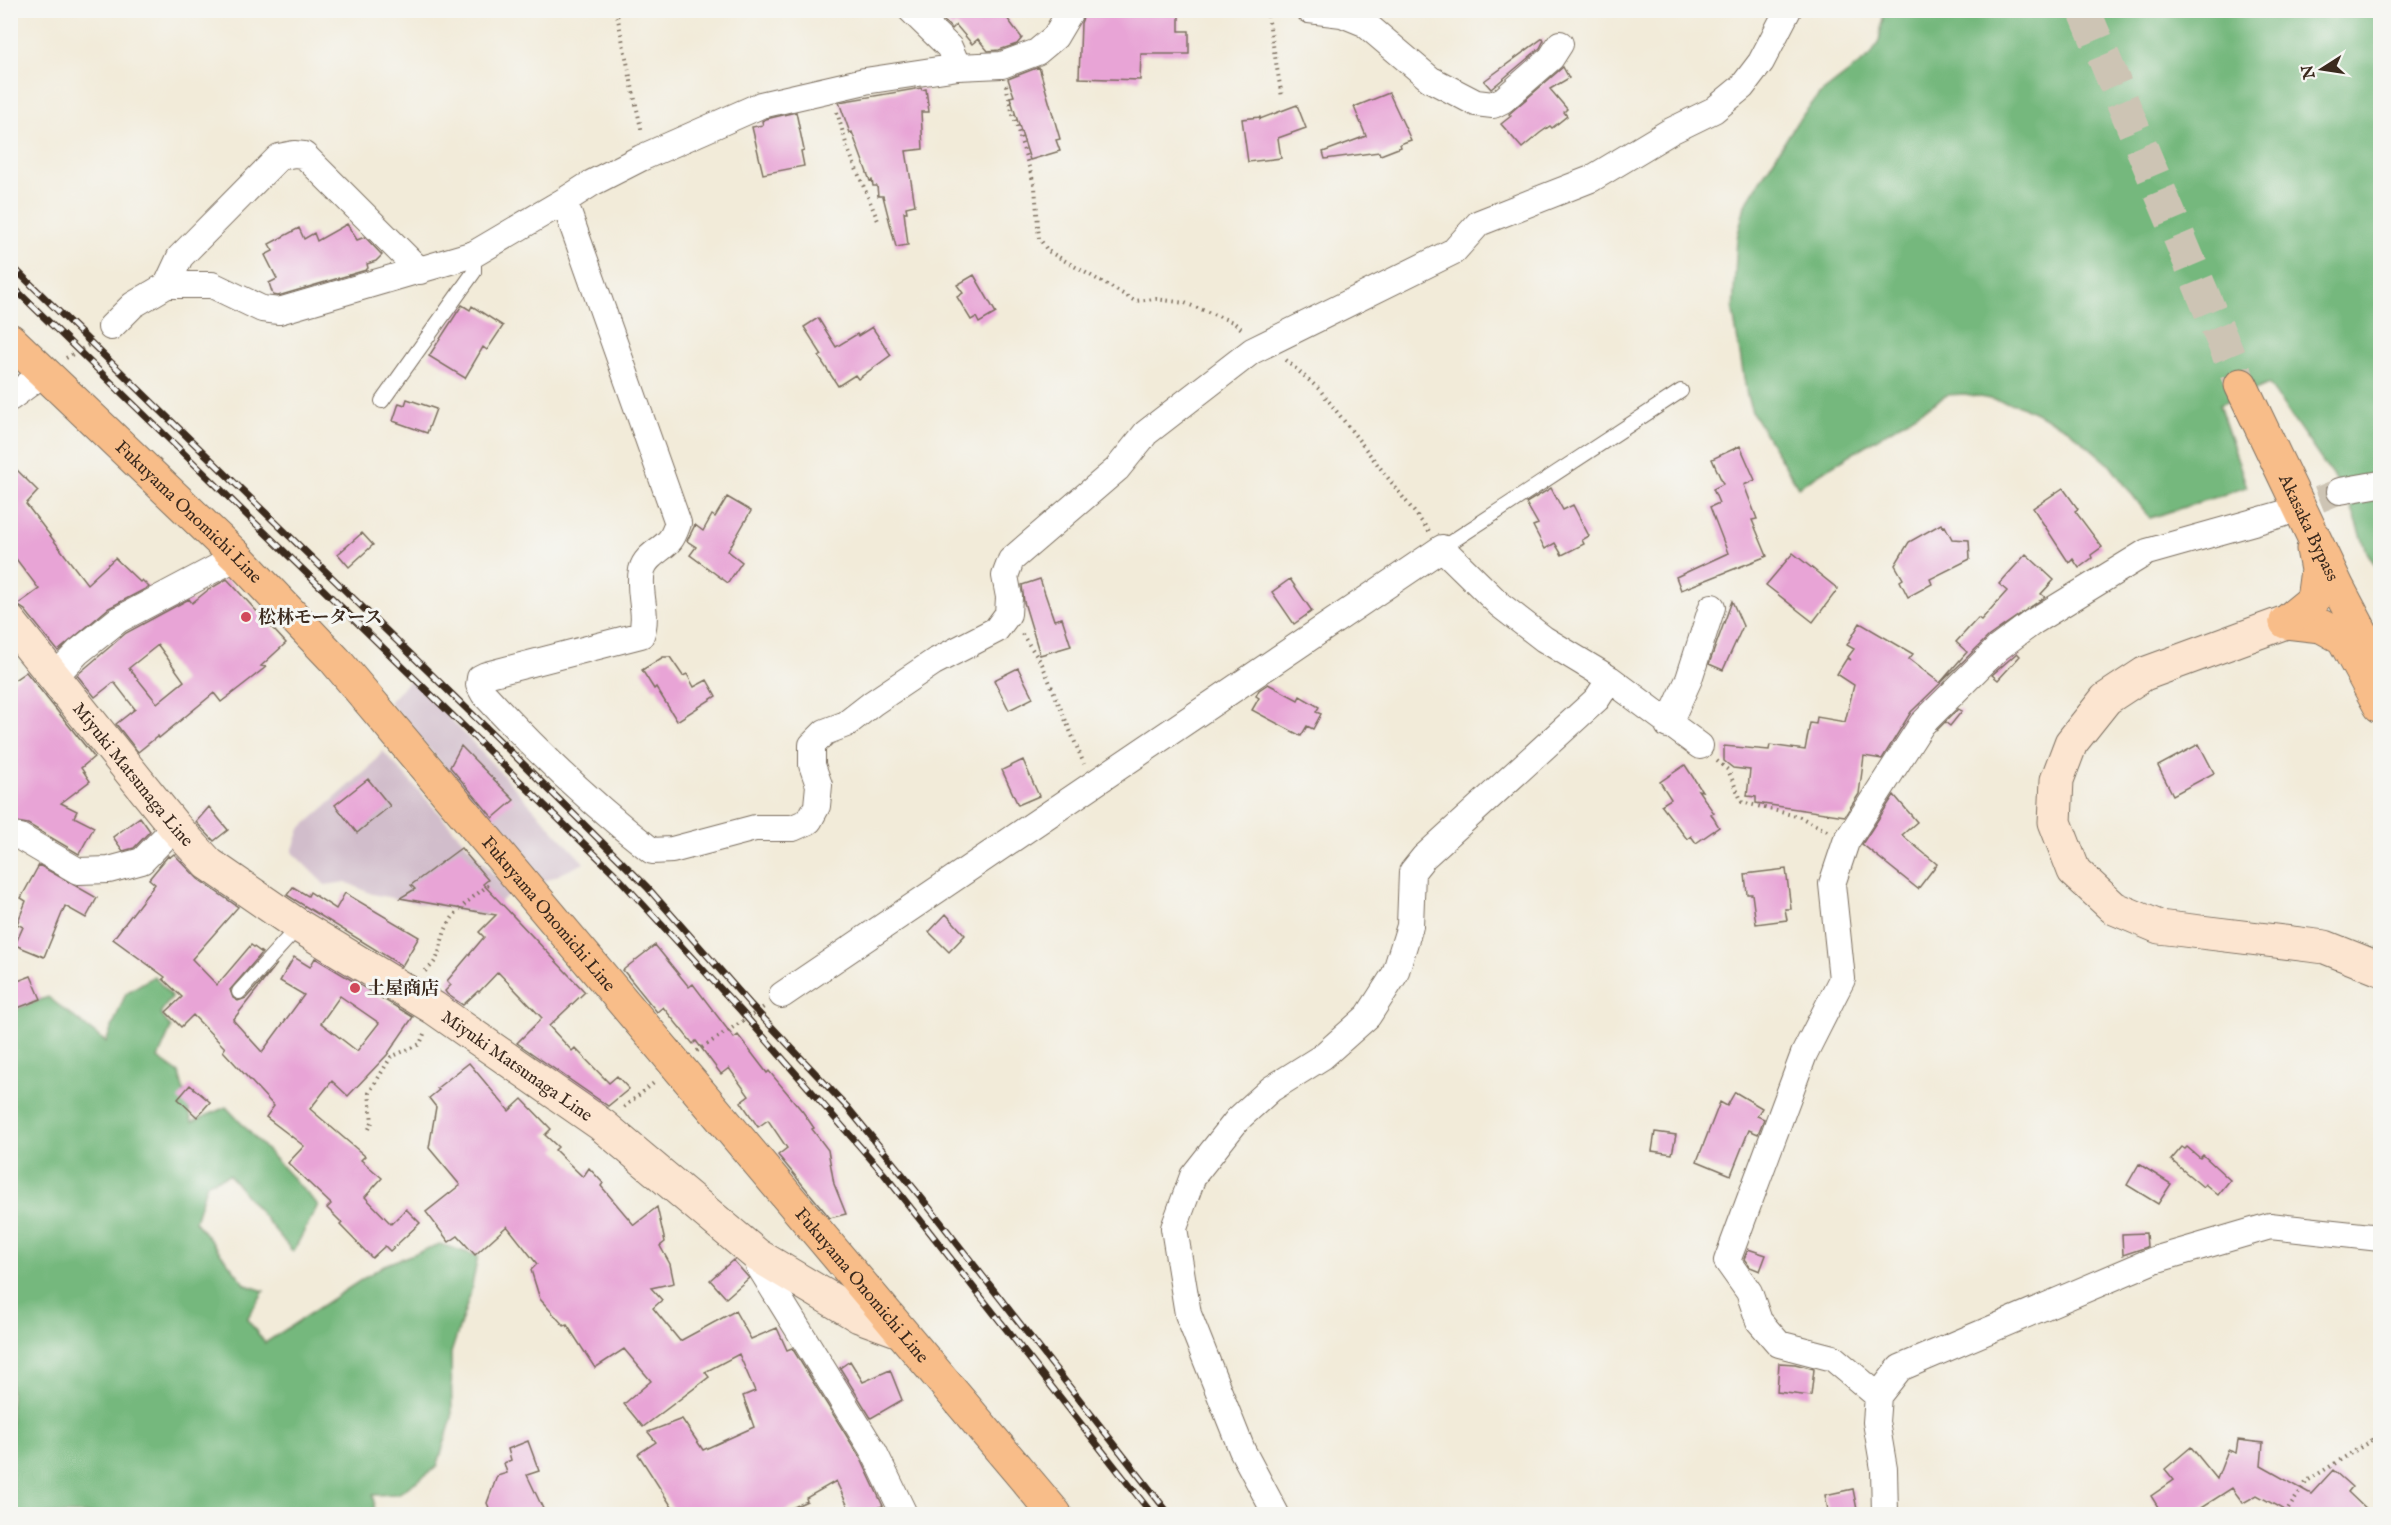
<svg xmlns="http://www.w3.org/2000/svg" width="2391" height="1525" viewBox="0 0 2391 1525" font-family="'IM FELL English','Noto Serif JP',serif">
<style>
.industrial{fill:#d1bdcb}
.forest{fill:#74b87d;stroke:#58714e;stroke-width:1.5}
.building{fill:#e8a4d6;fill-rule:evenodd}
.lines{fill:none;stroke-linecap:round;stroke-linejoin:round}
.street-tunnel{stroke:#cdc4b4;stroke-width:26;stroke-dasharray:26 13;stroke-linecap:butt}
.highway-tunnel{stroke:#cdc4b4;stroke-width:33;stroke-dasharray:33 16;stroke-linecap:butt}
.lane-casing{stroke:#7b6e5f;stroke-width:16}
.street-casing{stroke:#7b6e5f;stroke-width:28}
.secondary-casing{stroke:#7b6e5f;stroke-width:35}
.primary-casing{stroke:#7b6e5f;stroke-width:35}
.highway-casing{stroke:#7b6e5f;stroke-width:35}
.path{stroke:#7b6e5f;stroke-width:4;stroke-dasharray:1.5 4.5;stroke-linecap:butt}
.lane{stroke:#fff;stroke-width:14}
.street{stroke:#fff;stroke-width:26}
.secondary{stroke:#fce5d0;stroke-width:33}
.primary{stroke:#f8bd89;stroke-width:33}
.highway{stroke:#f8bd89;stroke-width:33}
.rail-casing{stroke:#3b2a1e;stroke-width:7}
.rail{stroke:#f6f6f2;stroke-width:4.5;stroke-dasharray:14;stroke-linecap:butt}
.poi-dot{fill:#d1495b;stroke:#f6f6f2;stroke-width:2}
.labels{text-anchor:middle;stroke-width:6;stroke-linejoin:round;paint-order:stroke}
.street-label{font-size:18px;fill:#3b2a1e;stroke:#f6f6f2}
.poi-label{font-size:18px;font-weight:bold;fill:#3b2a1e;stroke:#f6f6f2;text-anchor:start}
</style>
<rect width="100%" height="100%" fill="#f6f6f2"/>
<filter id="ink" filterUnits="userSpaceOnUse"><feTurbulence type="fractalNoise" baseFrequency=".0167" numOctaves="2"/><feDisplacementMap in="SourceGraphic" scale="12" xChannelSelector="R" yChannelSelector="G"/><feConvolveMatrix kernelMatrix="1 2 1 2 8 2 1 2 1" color-interpolation-filters="sRGB"/></filter>
<filter id="wash" filterUnits="userSpaceOnUse"><feTurbulence type="fractalNoise" baseFrequency=".008" numOctaves="4" result="noise"/><feDisplacementMap in="SourceGraphic" scale="24" xChannelSelector="R" yChannelSelector="G"/><feGaussianBlur stdDeviation="1.35" result="paint"/><feColorMatrix in="noise" values="0 0 0 0 0 0 0 0 0 0 0 0 0 0 0 0 0 1.4 0 .05"/><feComposite in="paint" operator="in"/></filter>
<g filter="url(#wash)">
<rect width="100%" height="100%" fill="#f2ebd9"/>
<path class="industrial" d="M412,677l172,186 -41,19 -154,-180z
M383,751l127,142 -25,23 -113,-22 -26,-12 -21,3 -33,-33 8,-23 68,-60z"/>
<path class="forest" d="M1884,11h496v562l-13,-21 -18,-52 -80,-116 -50,21 28,82 -97,31 -41,-54 -41,-35 -49,-24 -54,-11 -18,1 -149,92 -46,-75 -5,-16 -14,-84 4,-74 8,-33 52,-83 22,-27 52,-40 8,-14z
M154,976l18,21 -12,16 11,15 -13,30 21,15 13,49 34,-15 92,98 -25,47 -64,-77 -22,8 -12,38 51,64 18,6 -17,28 18,24 119,-78 56,-21 38,12 -8,39 -19,58 1,65 -15,49 -39,27 -25,1 2,19h-364v-503l37,-14 58,45 20,-49z"/>
<g id="blocks">
<path class="building" d="M933,10h68l21,28 -5,6 -18,6 -11,1 -10,-12 -6,5 -16,-19 -4,4z
M1086,10h93v21h10v23h-48l-1,26 -61,-2 2,-55z
M1543,38l1,2 -4,8 -49,41 -7,-8z
M1039,67l21,72 -4,1 4,11 -30,9 -20,-63 4,-1 -6,-17z
M1563,67l6,11 -19,11 17,20 -3,3 3,4 -15,12 -2,-2 -10,7 -18,15 -21,-24 10,-8 -2,-2z
M921,88l1,2 4,-1 3,23h-8l2,37 -17,2 9,54 -9,2 1,5h-3l4,33 -12,2 -13,-51h-5l-1,-10h-4l-1,-6 -2,1 -18,-49 -2,1 -11,-31z
M1389,93l22,47 -11,4 1,3 -18,7 -3,1 -1,-3 -54,7 -2,-7 43,-16 -12,-29z
M1297,105l9,23 -28,10 3,20 -33,4 -6,-43 18,-2v2z
M796,112l8,38 -3,1 3,15 -41,8 -11,-47 11,-2 -1,-4 4,-2z
M347,224l10,16 8,-3 17,18 -6,6 -9,3 1,4 -2,2 -88,26 -5,-1 -4,-12 8,-4 -12,-24 8,-4 -4,-7 30,-16 5,11 10,-6 3,8z
M974,275l22,38 -17,10 -3,-6 -5,3 -14,-23 6,-4 -6,-8z
M462,305l8,5 2,-4 31,20 -16,24 -4,-3 -18,31 -36,-22z
M818,318l18,29 21,-13 1,2 14,-9 19,28 -33,24 -3,-4 -17,11 -19,-29 3,-2 -18,-28z
M407,399l29,10 -9,24 -34,-12 6,-18 6,2z
M1740,446l15,34 -11,5 13,34 -5,1 15,36 -86,34 -5,-13 52,-24 -18,-46 9,-4 -6,-14 10,-5 -11,-25z
M10,463l28,28 -12,13 61,80 28,-26 25,24 2,-2 7,7 -40,21 -51,43 -33,-41 -8,-5 22,-16 -29,-38z
M1551,488l12,22 10,-5 16,31 -7,4 2,4 -22,11 -7,-12 -10,6 -12,-23 5,-2 -12,-21z
M2063,488l15,21 -3,2 27,36 -11,8 1,3 -13,10 -6,-9 -4,4 -36,-55z
M727,497l24,14 -23,40 14,11 -14,21 -38,-28 6,-8 -9,-6 8,-16 8,6 9,-16 3,2z
M1941,524l2,3 2,-1 7,13 17,1 1,19 -40,20 2,5 -24,13 -8,-16 3,-2 -8,-14 14,-23z
M362,533l11,12 -24,22 -11,-13z
M1793,553l45,36 -25,33 -47,-37z
M2026,554l28,26 -13,14 4,3 -56,39 -78,76 -29,47 -18,-3 -5,38 -14,22 -89,-13v-6l-9,-1 3,-26 -17,-2 -9,-7v-15l45,4 1,-5 35,5 5,-27 6,1 1,-7 28,5 9,-37 -17,-11 10,-16 4,2 -3,-3 6,-8 -7,-4 13,-22 53,31 -4,5 31,24 27,-31 -11,-10 22,-24 3,2 26,-29 -8,-7z
M227,579l59,64 -25,23 5,1 -45,35 -7,-9 -55,45 -1,-2 -20,16 -22,-28 19,-15 -21,-27 -19,15 -18,-22 49,-42 63,-34 3,4 16,-13zM158,645l26,36 -27,22 -28,-35z
M1040,579l14,41 8,-2 9,28 -31,9 -16,-53 -2,-17z
M1290,579l22,32 -18,13 -22,-32z
M1732,601l11,25 -20,44 -14,-6z
M2017,653l3,3 -22,24 -6,-5z
M663,657h7l13,19 4,-2 7,13 13,-7 9,16 -39,25 -21,-34 -2,2 -12,-19z
M1018,668l15,30 -24,12 -15,-30z
M26,672l68,85 -13,11 9,13 -29,22 16,8 -3,6 20,10 -15,27 -51,-30 -18,-3v-138z
M1268,684l30,16 2,-4 19,11 -3,5 5,2 -8,15 -6,-3 -6,10 -49,-26 7,-12 -3,-2 3,-6z
M1958,709l4,2 -12,15 -5,-4 -9,9z
M2199,744l15,29 -41,22 -15,-29z
M461,746l53,54 -21,18 -43,-51z
M1023,760l16,36 -21,9 -16,-35z
M1685,765l17,26 -4,-1 16,23 -3,1 8,13 -23,16 -5,-7 -4,3 -26,-34 10,-6 -11,-17z
M368,779l22,27 -33,27 -22,-28z
M1894,795l23,27 -15,13 35,29 -19,25 -56,-45z
M209,807l19,23 -14,11 -18,-19z
M140,817l10,14 -16,17 -11,3 -10,-14z
M461,848l27,32 -5,4 102,108 -36,34 23,25 3,-3 34,35 8,-7 12,13 -21,17 -91,-63 25,-25 -44,-46 -19,20 -1,-1 -15,14 -16,-11 -2,-3 6,-6 -4,-4 37,-44 -5,-5 17,-17 -96,-17 15,-9 -4,-4z
M174,854l24,25 40,28 -46,52 25,26 34,-40 11,8 -32,37 3,8 5,3 8,-3 31,-34 -44,56 29,32 42,-57 -24,-14 14,-24 16,10 5,-9 98,59 -26,38 -39,41 -16,-15 -22,28 55,47 -4,4 21,18 -17,19 26,27 15,-15 14,14 -30,28 -5,-5 -13,12 -32,-33 2,-2 -15,-15 4,-4 -43,-41 16,-17 -38,-29 8,-11 -51,-55 2,-3 -32,-33 -12,12 -15,-15 16,-15 -19,-18 2,-2 -52,-38 42,-55 -6,-5 19,-23 2,1zM340,996l39,27 -22,28 -36,-28z
M39,865l58,33 -11,20 -21,-12 -21,51 -29,-12 8,-18 -6,-3 9,-23 -5,-3z
M1786,869l5,40h-6l2,11 -31,4 -4,-30h-5l-2,-20z
M293,887l15,9 2,-4 26,17 9,-16 74,44 -17,29 -115,-71z
M946,914l19,21 -16,17 -20,-20z
M655,945l34,42 4,-3 41,54 4,-3 29,38 2,-2 34,41 11,16 -2,1 16,21 6,34 12,30 -16,4 -52,-63 9,-7 -19,-28 -10,7 -17,-25 8,-6 -20,-28 -8,6 -25,-33 -3,3 -30,-37 -6,5 -34,-42z
M31,976l10,23 -31,12v-27z
M469,1063l40,48 13,-12 29,30 -6,6 13,12 -3,3 28,27 6,-9 14,15 -2,3 33,39 23,-18 8,35 -5,4 10,18 4,19 -23,5 11,12 -9,8 27,33 55,-30 16,28 26,-11 10,22 5,-2 69,111 22,47 -4,1 4,8h-31l-16,-34 -30,17 1,3 -30,14h-100l-39,-61 18,-12 -8,-10 34,-13 21,31 51,-23 -11,-31 12,-5 -16,-37 -34,18 4,5 -66,50 -19,-23 27,-23 -27,-32 -29,19 -28,-43 -3,1 -24,-27 -9,-29 6,-6 -30,-38 -32,29 -17,-19 -9,6 -23,-30 34,-27 -31,-37 7,-41 -7,-9 10,-8 -2,-2z
M190,1085l20,17 -13,15 -19,-18z
M1735,1092l27,16 -5,8 7,3 -6,15 -9,-4 -18,45 -34,-14 23,-59 7,4z
M1655,1132l21,3 -4,19 -20,-3z
M2182,1147l3,2 2,-2 13,11 3,-3 27,25 -12,15 -13,-11 -2,3 -32,-27z
M2139,1164l32,20 -13,20 -31,-19z
M2146,1233l1,14 -24,8 -1,-21z
M1748,1249l18,6 -6,16 -10,-4 -6,-8z
M733,1260l16,18 -23,20 -16,-18z
M850,1361l13,21 27,-12 12,30 -31,18 -31,-50z
M1779,1363l16,1 19,5 -3,27 -34,-4z
M2238,1440l25,3 -2,23 50,28 22,-24 19,17 -4,5 24,23h-79l-36,-20 -14,8 -11,-15 -42,27h-27l-12,-19 23,-16 -9,-11 26,-22 26,32 11,-29 8,3z
M528,1441l11,30 -12,4 19,40h-54l-5,-12 10,-27 10,-3 -3,-10 7,-3 -3,-11z
M1853,1489l5,26h-29l-4,-20z"/>
</g>
</g>
<g filter="url(#ink)">
<use href="#blocks" fill-opacity="0" stroke="#7b6e5f" stroke-width="1.5"/>
<g class="lines">
<path class="street-tunnel" d="M2283,514l57,-23"/>
<path class="highway-tunnel" d="M2084,10l157,375"/>
<defs>
<path id="lane" d="M382,401l92,-129v-18
M1442,548l239,-157
M239,992l60,-66"/>
<path id="street" d="M911,10l38,37 9,20
M1309,10l33,4 22,9 66,56 46,24 17,2 10,-5 48,-42 9,-14
M564,201l114,322c-2,5 -4,12 -8,17 -9,11 -24,15 -28,30 -5,22 7,44 -1,65l-155,40 -6,3 -1,7 5,9c54,59 105,108 168,157l20,-1 83,-22h38l16,-7 8,-15 2,-21 -7,-20v-20l13,-13 21,-8 27,-21 61,-41 62,-32 12,-16 1,-17 -4,-21 6,-16 106,-91 29,-36 106,-82 202,-100 25,-28 112,-44 80,-48 43,-21 28,-23 19,-25 27,-52
M167,285l13,-28 99,-100 15,-3 10,1 116,116
M111,327l22,-22 34,-20h45l50,24 17,2 195,-57 90,-53 28,-18 49,-25 120,-53 104,-24 93,-14 44,-2 35,-13 18,-15 16,-27
M10,398l35,-26
M2340,491l40,-7
M55,676l23,-24 40,-32 119,-63
M1668,725l21,-46 23,-72
M10,836l10,1 58,34 31,-1 33,-9 33,-34
M782,995l660,-447 58,57 44,34 66,40 90,67
M757,1255l2,11 115,186 30,62
M1878,1396l-45,-38 -54,-14 -20,-23 -10,-29 -22,-31 77,-207 38,-75 -10,-95 14,-42 76,-118 76,-76 35,-26 114,-70 135,-38
M1276,1514l-34,-64 -54,-136 -14,-86 19,-52 45,-57 33,-30 51,-32 46,-41 27,-42 15,-48 2,-54 12,-15 173,-158 13,-20
M1885,1514l-1,-45 -8,-47 2,-26 22,-28 254,-108 116,-34 110,12"/>
<g id="secondary">
<path id="s1" d="M10,622l165,205 34,37 90,62 135,82 168,117 155,130 102,61 41,15"/>
<path d="M2286,622l-142,52 -38,25 -35,44 -14,37 -2,42 19,49 40,37 45,19 166,20 55,22"/>
</g>
<g id="primary">
<path id="s2" d="M10,340l227,217 98,103 720,854"/>
</g>
<g id="highway">
<path id="s3" d="M2241,385l97,203 42,80"/>
<path d="M2286,622l35,4 22,12 37,68"/>
<path d="M2286,622l27,-22 4,-30 -4,-21"/>
</g>
</defs>
<use href="#lane" class="lane-casing"/>
<use href="#street" class="street-casing"/>
<use href="#secondary" class="secondary-casing"/>
<use href="#primary" class="primary-casing"/>
<use href="#highway" class="highway-casing"/>
<path class="path" d="M616,10l26,123
M1267,10l15,87
M1006,85l6,26 23,76 4,51 9,13 87,50 21,-2 29,4 48,19 10,8
M837,112l10,35 32,76
M66,358l30,-17
M1286,360l34,30 109,141
M1022,634l20,30 42,100
M1717,761l11,9 14,32 58,15 27,14
M425,971c19,-13 13,-30 24,-48 9,-16 27,-28 41,-39
M697,1051l67,-44
M624,1107l31,-25
M369,1129l3,-7 -3,-29 22,-36 29,-13 4,-10
M2372,1440l8,-14
M2285,1514l22,-33 65,-41 8,-3"/>
<use href="#lane" class="lane"/>
<use href="#street" class="street"/>
<use href="#secondary" class="secondary"/>
<use href="#primary" class="primary"/>
<use href="#highway" class="highway"/>
<defs>
<path id="rail" d="M10,264l495,482 142,141 104,118 97,103 72,88 249,318
M10,284l605,590 126,137 143,163 268,340"/>
</defs>
<use href="#rail" class="rail-casing"/>
<use href="#rail" class="rail"/>
</g>
</g>
<g class="poi-dot">
<circle cx="246" cy="617" r="6"/>
<circle cx="355" cy="988" r="6"/>
</g>
<g class="labels">
<g class="street-label">
<text dy="6" stroke="none"><textPath href="#s2" startOffset="248">Fukuyama Onomichi Line</textPath></text>
<text dy="6" stroke="none"><textPath href="#s3" startOffset="158">Akasaka Bypass</textPath></text>
<text dy="6" stroke="none"><textPath href="#s1" startOffset="196">Miyuki Matsunaga Line</textPath></text>
<text dy="6" stroke="none"><textPath href="#s2" startOffset="788">Fukuyama Onomichi Line</textPath></text>
<text dy="6" stroke="none"><textPath href="#s1" startOffset="682">Miyuki Matsunaga Line</textPath></text>
<text dy="6" stroke="none"><textPath href="#s2" startOffset="1274">Fukuyama Onomichi Line</textPath></text>
</g>
<g class="poi-label">
<text x="258" y="623">松林モータース</text>
<text x="367" y="994">土屋商店</text>
</g>
</g>
<rect width="2391" height="1525" fill="none" stroke="#f6f6f2" stroke-width="36"/>
<g transform="translate(2322 69) rotate(258)" stroke="#f6f6f2" stroke-width="4.5" paint-order="stroke">
<path d="M0-4.5L10 22L0 15L-10 22Z" fill="#3b2a1e"/>
<text y="-9" font-size="16" font-weight="bold" text-anchor="middle" fill="#3b2a1e">N</text>
</g>
</svg>
